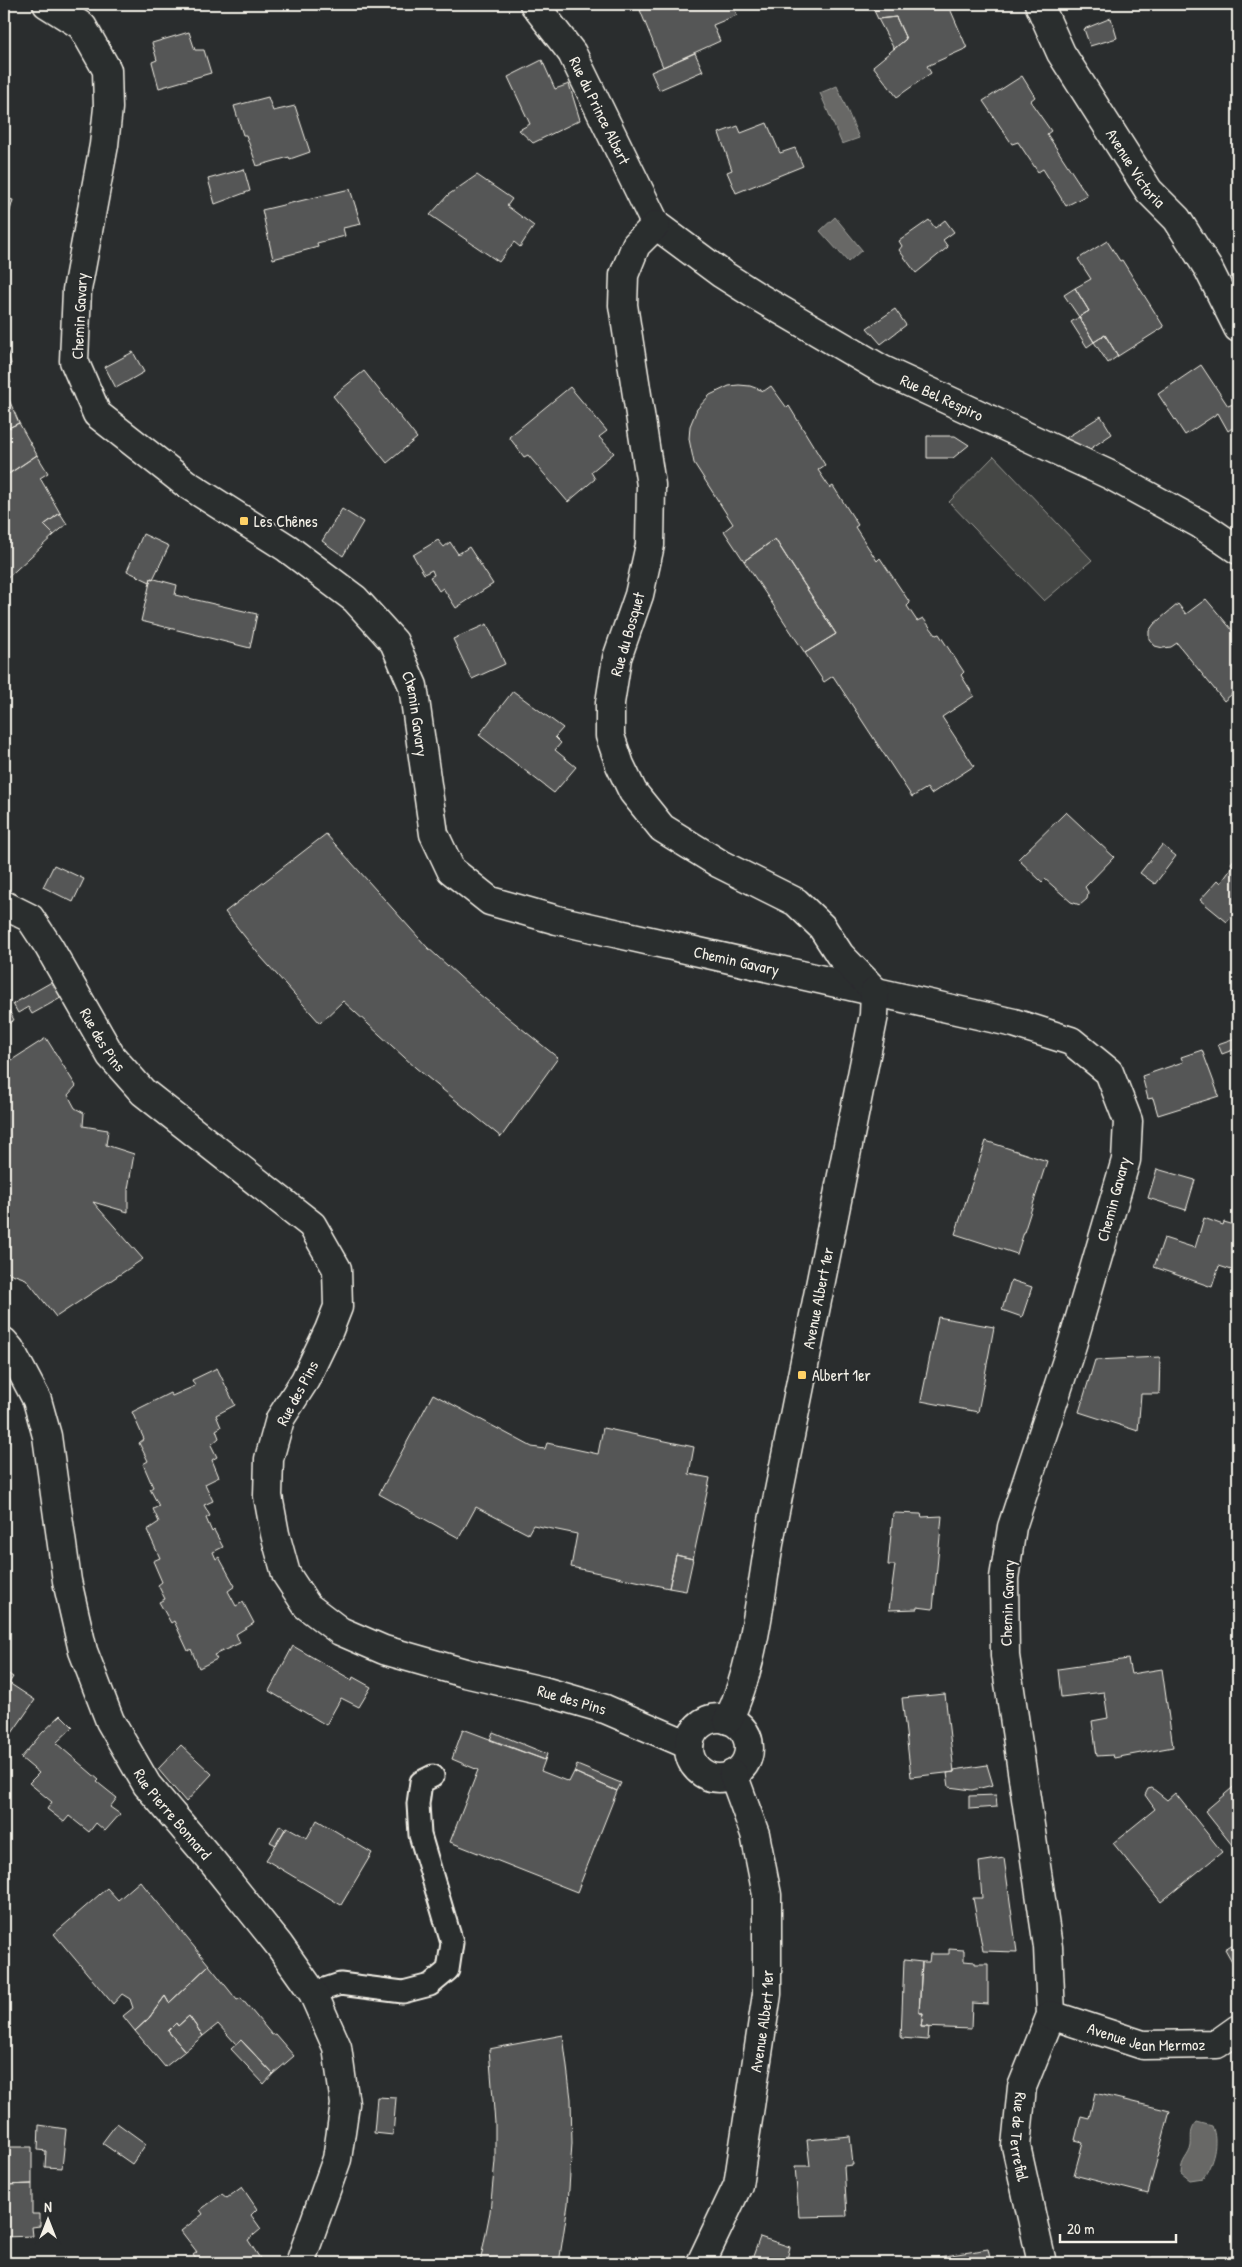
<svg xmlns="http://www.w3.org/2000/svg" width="1242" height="2267" font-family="'Patrick Hand',sans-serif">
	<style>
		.green { fill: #444645; stroke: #9c9c96 }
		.water { fill: #676866; stroke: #9f9f9a }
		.building { fill: #555756; stroke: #f4f1e8 }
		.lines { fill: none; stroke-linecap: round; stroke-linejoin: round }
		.lane-casing { stroke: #f4f1e8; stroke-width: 25 }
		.street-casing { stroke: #f4f1e8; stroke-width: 31 }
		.lane { stroke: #2a2d2e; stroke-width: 21 }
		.street { stroke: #2a2d2e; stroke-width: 28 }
		.poi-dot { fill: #ffd166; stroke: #2a2d2e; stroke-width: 2 }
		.labels { text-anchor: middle; stroke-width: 4; stroke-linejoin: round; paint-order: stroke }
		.street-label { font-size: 16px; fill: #f4f1e8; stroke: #2a2d2e }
		.poi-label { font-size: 16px; fill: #f4f1e8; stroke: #2a2d2e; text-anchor: start }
	</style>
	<rect width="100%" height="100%" fill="#2a2d2e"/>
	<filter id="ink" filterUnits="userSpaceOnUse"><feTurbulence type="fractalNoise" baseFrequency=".02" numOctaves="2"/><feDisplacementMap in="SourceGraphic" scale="10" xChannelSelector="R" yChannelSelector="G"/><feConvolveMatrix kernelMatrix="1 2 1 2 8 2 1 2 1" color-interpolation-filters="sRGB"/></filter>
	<g filter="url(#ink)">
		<path class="green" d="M994,456L1092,560L1044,601L949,502Z"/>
		<path class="water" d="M837,86L859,138L842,144L820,93Z
			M835,217L862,250L848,262L820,231Z
			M1197,2122L1212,2126C1219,2142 1213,2164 1203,2178L1190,2180L1181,2173C1181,2159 1189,2157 1191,2146C1192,2136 1189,2131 1197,2122Z"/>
		<path class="building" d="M655,4H732L737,15L713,25L720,41L663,67L640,10Z
			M871,4H948L967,48L927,66L931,73L897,97L873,66L906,39L896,17L878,19Z
			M896,17L906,39L894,49L878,19Z
			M1111,18L1117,38L1090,46L1084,29Z
			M189,32L195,50H204L211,73L159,88L152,62L157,60L152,43Z
			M695,53L703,71L659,90L651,72Z
			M542,60L555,89L569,84L580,120L533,143L519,130L530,124L508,77Z
			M1022,76L1035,97L1030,101L1051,131L1047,134L1087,195L1066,206L1043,169L1038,172L1018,142L1012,144L983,101Z
			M268,97L273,111L295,106L310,152L290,159L289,157L257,166L246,135H243L234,106Z
			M767,123L780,153L795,148L803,166L736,193L727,172L732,170L719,133L738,126L741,133Z
			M244,169L250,191L215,204L208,179Z
			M477,175L512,199L507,206L534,226L520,247L514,242L499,262L430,215L448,195Z
			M350,189L361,224L343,228L345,236L317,243L318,247L273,259L262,210Z
			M4,198L13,200L4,232Z
			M929,220L935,228L945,220L954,232L943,240L948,247L916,273L899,250L902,246L899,241Z
			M1107,241L1120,261L1122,260L1164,327L1118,356L1105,335L1094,342L1079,317L1089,311L1075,288L1091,279L1078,259Z
			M1075,288L1089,311L1079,317L1064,295Z
			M895,309L906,325L881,344L867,328Z
			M1079,317L1094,342L1087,347L1071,322Z
			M1105,335L1118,356L1108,363L1094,342Z
			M4,338L11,364L5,366L11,383L4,386Z
			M133,352L144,372L116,388L105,367Z
			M1201,365L1228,406L1233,404L1238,412V424L1228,431L1218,413L1185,435L1158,394Z
			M364,371L417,438L387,463L333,396Z
			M739,385L750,386L764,391L771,386L787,408L789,406L825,465L818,470L830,488L833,486L858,525L855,527L877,561L880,558L910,603L907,606L917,621L923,618L936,635L939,634L964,672L961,675L974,696L942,717L974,766L931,794L927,788L912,797L833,676L824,682L805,653L836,634L775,539L744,561L724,531L733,524L694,463L689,439L690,426L697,409L710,395L729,386Z
			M570,387L607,431L599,437L614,453L591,472L595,479L568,502L528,455L524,457L509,437Z
			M4,388L19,423L4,430Z
			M1101,416L1112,434L1087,451L1064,439Z
			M19,423L37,455L4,477V430Z
			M927,436H955L969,445L953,458H927Z
			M37,455L48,473L40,478L60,513L44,525L54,535L4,581V477Z
			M342,509L363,522L343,556L322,541Z
			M60,513L67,524L54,535L44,525Z
			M143,534L169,546L153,579L151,578L150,582L127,571Z
			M775,539L836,634L805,653L744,561Z
			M438,540L444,547L450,542L458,554L469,547L493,584L456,608L443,588L439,591L430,577L434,575L432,570L424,574L413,555Z
			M151,578L177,585L175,595L257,614L250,648L141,621Z
			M1206,599L1238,637V689L1224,701L1177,643L1171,647L1163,648L1155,646L1149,639V631L1154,624L1178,604L1186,614Z
			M487,624L505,664L472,679L453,639Z
			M513,691L563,728L555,737L561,743L555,750L576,767L554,793L479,735Z
			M1066,812L1114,857L1085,887L1088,892L1087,899L1080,905L1071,902L1045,879L1042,882L1018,859Z
			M326,834L427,947L479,994L558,1058L501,1137L416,1068L343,1001L320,1023L261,957L225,912Z
			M1162,845L1176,856L1155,884L1140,873Z
			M1238,855V916L1234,913L1227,922L1200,900L1218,880L1221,883L1233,866L1231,863Z
			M54,865L84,879L73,902L43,887Z
			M57,979L66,995L32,1014L28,1007L18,1013L13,1004Z
			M7,1007L14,1020L4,1026V1009Z
			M1238,1037V1048L1222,1054L1218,1044Z
			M46,1038L76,1086L68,1095L75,1108L84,1113L83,1126L108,1130L106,1145L134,1154L128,1189V1212L93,1202L143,1259L56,1317L26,1279L4,1271V1065Z
			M1202,1050L1219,1096L1158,1115L1153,1098L1148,1099L1142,1076L1183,1062L1181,1057Z
			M986,1141L1047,1161L1017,1254L955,1234Z
			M1157,1169L1195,1180L1186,1210L1148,1198Z
			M1204,1218L1223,1225L1224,1222L1238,1226V1272L1219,1266L1212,1287L1154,1267L1164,1238L1195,1248Z
			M1011,1280L1032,1287L1022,1317L1002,1310Z
			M938,1317L994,1327L978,1412L921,1401Z
			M1160,1357L1159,1394H1141L1138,1431L1079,1412L1095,1360Z
			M217,1368L235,1405L216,1415L221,1427L216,1430L219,1438L211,1445L217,1457L212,1460L219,1477L205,1484L213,1501L204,1505L210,1516L206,1518L212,1532L214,1530L223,1547L213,1552L216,1559L219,1557L235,1586L228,1591L236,1606L243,1602L254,1623L236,1634L240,1643L214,1655L217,1659L199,1668L191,1649L188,1651L174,1621L171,1623L159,1602L165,1599L158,1585L162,1582L153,1561L160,1558L147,1530L159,1522L153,1509L159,1506L150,1489L153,1487L143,1464L148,1461L139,1443L144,1439L132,1412L170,1393L172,1396L195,1386L192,1380Z
			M433,1394L532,1447L545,1449L547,1443L598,1454L603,1428L694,1447L689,1474L710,1478L693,1559L676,1555L669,1588L571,1567L577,1534L533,1525L528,1534L476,1507L459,1538L379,1494Z
			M893,1513L921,1514L922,1517L942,1516L933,1609L917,1607V1609L889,1610L895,1565H888Z
			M676,1555L693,1559L686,1591L669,1588Z
			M293,1646L352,1680L353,1677L371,1687L359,1707L341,1698L326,1725L269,1691Z
			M1128,1659L1131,1674L1162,1669L1173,1747L1114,1758L1113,1755L1097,1756L1092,1721L1108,1718L1104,1692L1061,1697L1058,1669Z
			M4,1671L13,1677L9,1683L35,1700L12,1733L4,1728Z
			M945,1694L954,1772L911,1777L902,1698Z
			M61,1715L73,1727L56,1743L99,1780L97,1782L117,1798L110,1807L120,1814L105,1831L96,1823L89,1832L69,1816L64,1822L47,1809L52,1802L29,1783L39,1773L21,1758L42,1733Z
			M463,1729L545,1760L541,1771L569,1782L574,1772L617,1791L577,1892L450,1842L478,1770L452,1759Z
			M493,1732L547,1754L545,1760L490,1740Z
			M181,1745L212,1774L186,1802L158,1769Z
			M577,1765L621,1783L617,1791L574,1772Z
			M987,1765L993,1785L972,1790L949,1787L947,1773L954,1772V1770Z
			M1238,1783V1840L1232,1845L1205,1811Z
			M1152,1788L1167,1800L1175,1793L1222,1852L1161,1902L1113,1843L1155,1809L1145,1795L1148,1789Z
			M996,1795L997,1807L969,1809V1796Z
			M317,1820L372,1853L341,1905L266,1860L287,1827L307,1838Z
			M280,1825L285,1829L276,1845L270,1842Z
			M1004,1858L1017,1952L983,1951L973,1898H982L979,1862Z
			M140,1881L209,1965L169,2003L165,1996L149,2018L135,2031L123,2016L133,2008L130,1999L122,1994L113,2004L54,1934L107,1888L118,1900Z
			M1238,1941V1972L1225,1949Z
			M949,1949L964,1950V1961L975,1962V1964H988V2004L972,2003L971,2029L921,2027L923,2013H919L922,1962H929L930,1954H949Z
			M904,1960L922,1962L919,2013H923L921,2027H929L928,2040L901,2038Z
			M209,1965L237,2000L241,1998L272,2035L275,2034L294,2056L273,2074L241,2040L236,2044L218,2024L203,2036L189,2016L178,2026L176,2023L168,2031L185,2051L165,2067L135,2031L149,2018L165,1996L169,2003Z
			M189,2016L203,2036L185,2051L168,2031L176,2023L178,2026Z
			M563,2035L571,2099L572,2143L568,2204L559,2263H480L490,2212L495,2161V2123L489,2049Z
			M241,2040L273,2074L264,2084L231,2049Z
			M1095,2093L1170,2111L1148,2194L1074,2175L1083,2142L1075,2140L1081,2116L1089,2118Z
			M377,2097L396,2098L393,2135L374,2133Z
			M117,2123L146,2144L132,2164L102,2143Z
			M39,2125L66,2129L62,2168L45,2167L46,2151L38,2150Z
			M850,2136L853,2165L844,2166L847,2216L799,2217L795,2166H810L807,2140Z
			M4,2147H32V2184L4,2185Z
			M32,2184V2214H40V2226L32,2227L33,2236L4,2237V2185Z
			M242,2187L257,2209L251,2215L261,2229L248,2240L263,2263H199L193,2255L197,2252L181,2231L203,2214L200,2210L222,2194L227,2198Z
			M760,2237L790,2247L786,2263H766L752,2259Z
			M988,2249L991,2263H928L927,2259Z
			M1152,2257H1181V2263H1152Z
			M1218,2257H1238V2263H1218Z"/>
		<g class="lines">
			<defs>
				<path id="lane" d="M313,1993L340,1984L403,1992L430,1985L448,1970L452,1943L420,1835L418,1804L421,1782L433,1776"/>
				<g id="street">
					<path id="s1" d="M47,4L82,26L107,70L108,108L104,145L77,290L74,361L97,414L185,483L287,548L355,599L394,642L413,686L434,834L451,870L490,901L557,920L1014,1023L1071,1041L1109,1072L1128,1121L1126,1160L1072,1345L1012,1527L1004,1578L1005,1656L1048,1947L1051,2015L1022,2087L1016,2146L1042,2263"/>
					<path id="s2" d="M534,4L572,53L656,225L722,274L755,295L883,370L1110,475L1200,524L1238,550"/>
					<path id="s3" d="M1039,4L1061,53L1149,191L1177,219L1209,270L1238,328"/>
					<path d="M656,225L636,245L624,275L623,305L651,485L650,545L639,595L617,658L610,703V736L620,765L633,792L662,828L720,864L796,902L822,927L840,955L875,991"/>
					<path id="s4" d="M4,905L30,918L49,947L111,1056L143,1092L312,1225L337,1269L338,1307L329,1330L305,1380L280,1419L269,1459L268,1496L275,1534L286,1574L307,1606L340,1631L384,1650L465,1673L543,1691L605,1709L689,1745"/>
					<path id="s5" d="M4,1342L10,1349L37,1400L47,1436L67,1581L83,1651L110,1721L147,1785L211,1860L279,1945L313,1993L337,2047L345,2104L337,2159L300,2263"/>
					<circle cx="719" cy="1748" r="30"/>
					<path id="s6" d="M728,1720C758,1659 761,1577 775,1511C808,1345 842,1180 874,1015L875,991"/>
					<path id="s7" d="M1051,2015L1143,2045L1217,2044L1238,2029"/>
					<path id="s8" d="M701,2263L738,2185L767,1994V1895L755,1834L733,1774"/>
				</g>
			</defs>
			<use href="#lane" class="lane-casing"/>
			<use href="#street" class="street-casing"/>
			<use href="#lane" class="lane"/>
			<use href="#street" class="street"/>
		</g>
	</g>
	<g class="poi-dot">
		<rect x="239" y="516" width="10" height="10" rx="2.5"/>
		<rect x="797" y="1370" width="10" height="10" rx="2.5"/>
	</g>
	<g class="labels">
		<g class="street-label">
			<text dy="6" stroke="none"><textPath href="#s2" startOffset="126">Rue du Prince Albert</textPath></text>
			<text dy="6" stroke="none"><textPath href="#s3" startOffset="191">Avenue Victoria</textPath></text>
			<text transform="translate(79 316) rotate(-87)" y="6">Chemin Gavary</text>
			<text dy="6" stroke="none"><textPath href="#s2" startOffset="588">Rue Bel Respiro</textPath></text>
			<text transform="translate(627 634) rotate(-74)" y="6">Rue du Bosquet</text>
			<text dy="6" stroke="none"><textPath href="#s1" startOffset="895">Chemin Gavary</textPath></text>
			<text dy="6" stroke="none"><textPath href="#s1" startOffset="1360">Chemin Gavary</textPath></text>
			<text dy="6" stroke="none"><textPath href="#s4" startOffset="171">Rue des Pins</textPath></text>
			<text transform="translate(1113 1199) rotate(-75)" y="6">Chemin Gavary</text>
			<text dy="6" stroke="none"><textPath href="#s6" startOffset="432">Avenue Albert 1er</textPath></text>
			<text transform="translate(297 1393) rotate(-62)" y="6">Rue des Pins</text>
			<text transform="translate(1007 1603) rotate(-88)" y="6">Chemin Gavary</text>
			<text dy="6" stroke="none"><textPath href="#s4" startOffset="1148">Rue des Pins</textPath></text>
			<text dy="6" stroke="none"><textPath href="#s5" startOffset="510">Rue Pierre Bonnard</textPath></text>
			<text dy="6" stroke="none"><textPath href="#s8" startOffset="252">Avenue Albert 1er</textPath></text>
			<text dy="6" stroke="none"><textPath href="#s7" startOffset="99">Avenue Jean Mermoz</textPath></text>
			<text dy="6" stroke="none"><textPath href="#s1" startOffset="2849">Rue de Terrefial</textPath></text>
		</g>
		<g class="poi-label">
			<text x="254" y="527">Les Chênes</text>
			<text x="812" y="1381">Albert 1er</text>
		</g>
	</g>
	<rect width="1242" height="2267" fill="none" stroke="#2a2d2e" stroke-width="20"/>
	<rect x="10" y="10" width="1222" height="2247" fill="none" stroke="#f4f1e8" stroke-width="2" filter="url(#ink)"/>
	<g transform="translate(48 2220)" stroke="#2a2d2e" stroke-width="4" paint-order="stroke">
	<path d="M0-4L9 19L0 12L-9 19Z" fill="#f4f1e8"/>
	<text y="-8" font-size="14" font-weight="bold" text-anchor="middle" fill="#f4f1e8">N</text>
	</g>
	<path d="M1060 2234v8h116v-8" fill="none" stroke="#f4f1e8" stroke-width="2.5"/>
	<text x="1067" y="2234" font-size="15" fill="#f4f1e8" stroke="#2a2d2e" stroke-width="4" paint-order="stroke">20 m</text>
</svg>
